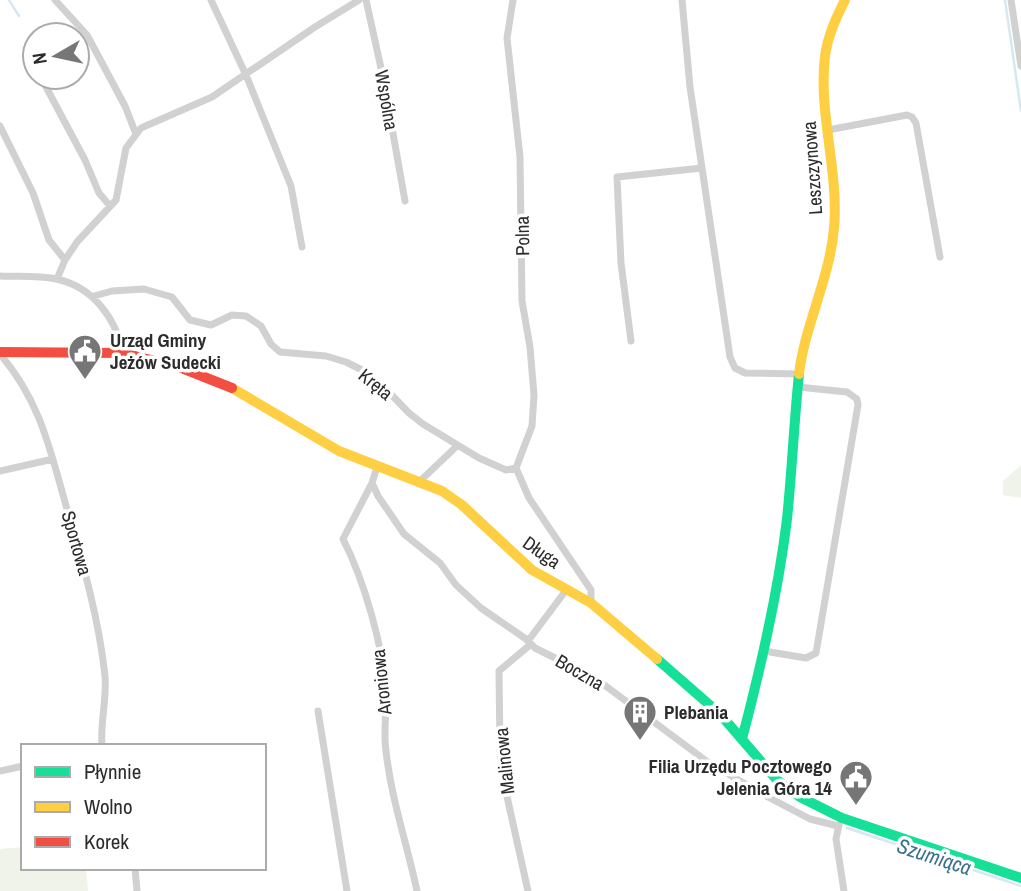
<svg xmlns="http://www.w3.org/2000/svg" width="1021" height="891" font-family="'Archivo Narrow',sans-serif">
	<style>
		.green { fill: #f0f3ea }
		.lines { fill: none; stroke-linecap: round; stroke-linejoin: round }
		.stream { stroke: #d6e8f1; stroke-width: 2.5 }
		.street { stroke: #d1d1d1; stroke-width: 7 }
		.fast { stroke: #16e098; stroke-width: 10 }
		.slow { stroke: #ffcf43; stroke-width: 10 }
		.jam { stroke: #f24e42; stroke-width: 10 }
		.labels { text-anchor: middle; stroke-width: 7; stroke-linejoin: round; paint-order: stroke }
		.street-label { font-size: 19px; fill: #2c2c2c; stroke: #fff }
		.poi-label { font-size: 19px; font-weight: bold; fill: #2c2c2c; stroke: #fff; text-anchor: start }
		.water-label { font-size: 21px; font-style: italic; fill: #39728e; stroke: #fff }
	</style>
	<rect width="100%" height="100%" fill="#fff"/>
	<path class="green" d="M1021,465V498L1003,495V481Z
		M23,847V868H86L88,891H0V849Z"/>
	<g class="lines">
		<path class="stream" d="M9,0L19,16
			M1005,0L1021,111
			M847,828L1021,886"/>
		<path class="street" d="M55,0L87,35L125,106L136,134
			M211,0L246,75L291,186L302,247
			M366,0L383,77L405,201
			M513,0L507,38L520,157L522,301L530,347L534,395L532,426L516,468
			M682,0L690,87L730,357L735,368L745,373L799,374
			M1011,0L1021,66
			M45,85L85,160L99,193L110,206
			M0,126L33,193L49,240L65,260
			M828,130L907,115L912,117L916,123L940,257
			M0,276C18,277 38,275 56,279C92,286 116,318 123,353
			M57,279L65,260L77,242L116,200L126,148L141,128L212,97L315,27L359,0
			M94,296L112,291L144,289L172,297L190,320L211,325L232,315L246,316L261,326L271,344L280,352L326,356L346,362L364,371L382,385L409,413L423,424L479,458L506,470L516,468
			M631,341L621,263L617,177L702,168
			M0,354C41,402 50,450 67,509C83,564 99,619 105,676C107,699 100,723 102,746
			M377,467L372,483L343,539C364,580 383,646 386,692C387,711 383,731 386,751C391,798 407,844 417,891
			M516,468L529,498L591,590V603
			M0,471L53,459
			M420,481L457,446
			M372,483L378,496L404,534L440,563L456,585L481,608L526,639L535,648L595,678L709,763L768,797L810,819L838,826
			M528,641L567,589
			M764,651L806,658L816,653L858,405L857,399L847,392L798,387
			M318,711L347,891
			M0,771L23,766
			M839,825L836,839L844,891
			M135,868L137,891
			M528,891L502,774L500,750L499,671L531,644"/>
		<path class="fast" d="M657,659L720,714L777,780L800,797L842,818L1021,878
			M742,739C761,667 778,593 787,519C792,471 794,422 799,374"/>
		<path class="slow" d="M799,374C805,324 830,278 834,228C839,170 818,113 825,56C828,35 836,18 845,0
			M232,388L339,451L442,491L462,505L532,570L591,603L657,659"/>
		<path class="jam" d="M0,352L123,353L179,367L232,388"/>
	</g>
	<defs>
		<symbol id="civic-pin" viewBox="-11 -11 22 30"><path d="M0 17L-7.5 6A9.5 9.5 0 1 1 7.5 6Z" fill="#767676" stroke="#fff"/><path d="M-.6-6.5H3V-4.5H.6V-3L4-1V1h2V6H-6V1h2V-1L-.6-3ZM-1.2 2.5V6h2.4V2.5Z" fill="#fff"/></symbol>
		<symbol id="building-pin" viewBox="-11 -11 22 30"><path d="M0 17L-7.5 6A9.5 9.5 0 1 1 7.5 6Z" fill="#767676" stroke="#fff"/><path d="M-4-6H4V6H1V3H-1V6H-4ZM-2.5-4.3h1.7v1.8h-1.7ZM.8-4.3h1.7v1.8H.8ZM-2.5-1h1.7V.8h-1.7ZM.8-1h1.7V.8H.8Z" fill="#fff"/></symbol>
	</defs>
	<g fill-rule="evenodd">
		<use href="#civic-pin" x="66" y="332" width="38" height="52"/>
		<use href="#building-pin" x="621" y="693" width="38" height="52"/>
		<use href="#civic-pin" x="837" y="758" width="38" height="52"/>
	</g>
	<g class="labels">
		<g class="street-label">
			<text transform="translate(387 100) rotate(80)" y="7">Wspólna</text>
			<text transform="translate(812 168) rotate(-94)" y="7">Leszczynowa</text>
			<text transform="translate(522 236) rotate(-91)" y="7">Polna</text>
			<text transform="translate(376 384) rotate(39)" y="7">Kręta</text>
			<text transform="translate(77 543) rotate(74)" y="7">Sportowa</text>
			<text transform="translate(542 552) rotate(35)" y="7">Długa</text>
			<text transform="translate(580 672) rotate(30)" y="7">Boczna</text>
			<text transform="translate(381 682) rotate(-96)" y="7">Aroniowa</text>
			<text transform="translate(504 761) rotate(-96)" y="7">Malinowa</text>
		</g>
		<g class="poi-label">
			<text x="110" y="347">Urząd Gminy<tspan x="110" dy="22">Jeżów Sudecki</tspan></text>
			<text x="664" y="719">Plebania</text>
			<text x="832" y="773" text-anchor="end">Filia Urzędu Pocztowego<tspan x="832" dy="22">Jelenia Góra 14</tspan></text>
		</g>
		<g class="water-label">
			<text transform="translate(934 857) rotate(18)" y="7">Szumiąca</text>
		</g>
	</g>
	<rect x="21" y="744" width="245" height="126" fill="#ffffff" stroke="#ababab" stroke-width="2"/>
	<rect x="35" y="767" width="35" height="10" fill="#16e098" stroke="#ababab" stroke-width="2"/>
	<text x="84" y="779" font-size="21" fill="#2c2c2c">Płynnie</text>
	<rect x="35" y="802" width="35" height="10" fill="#ffcf43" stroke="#ababab" stroke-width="2"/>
	<text x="84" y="814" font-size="21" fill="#2c2c2c">Wolno</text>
	<rect x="35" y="837" width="35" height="10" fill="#f24e42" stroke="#ababab" stroke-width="2"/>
	<text x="84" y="849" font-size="21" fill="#2c2c2c">Korek</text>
	<g transform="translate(56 56) rotate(261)"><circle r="33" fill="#ffffff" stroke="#ababab" stroke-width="2"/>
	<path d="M0-5L12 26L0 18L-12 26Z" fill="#767676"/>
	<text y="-10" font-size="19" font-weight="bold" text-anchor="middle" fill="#2c2c2c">N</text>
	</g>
</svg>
